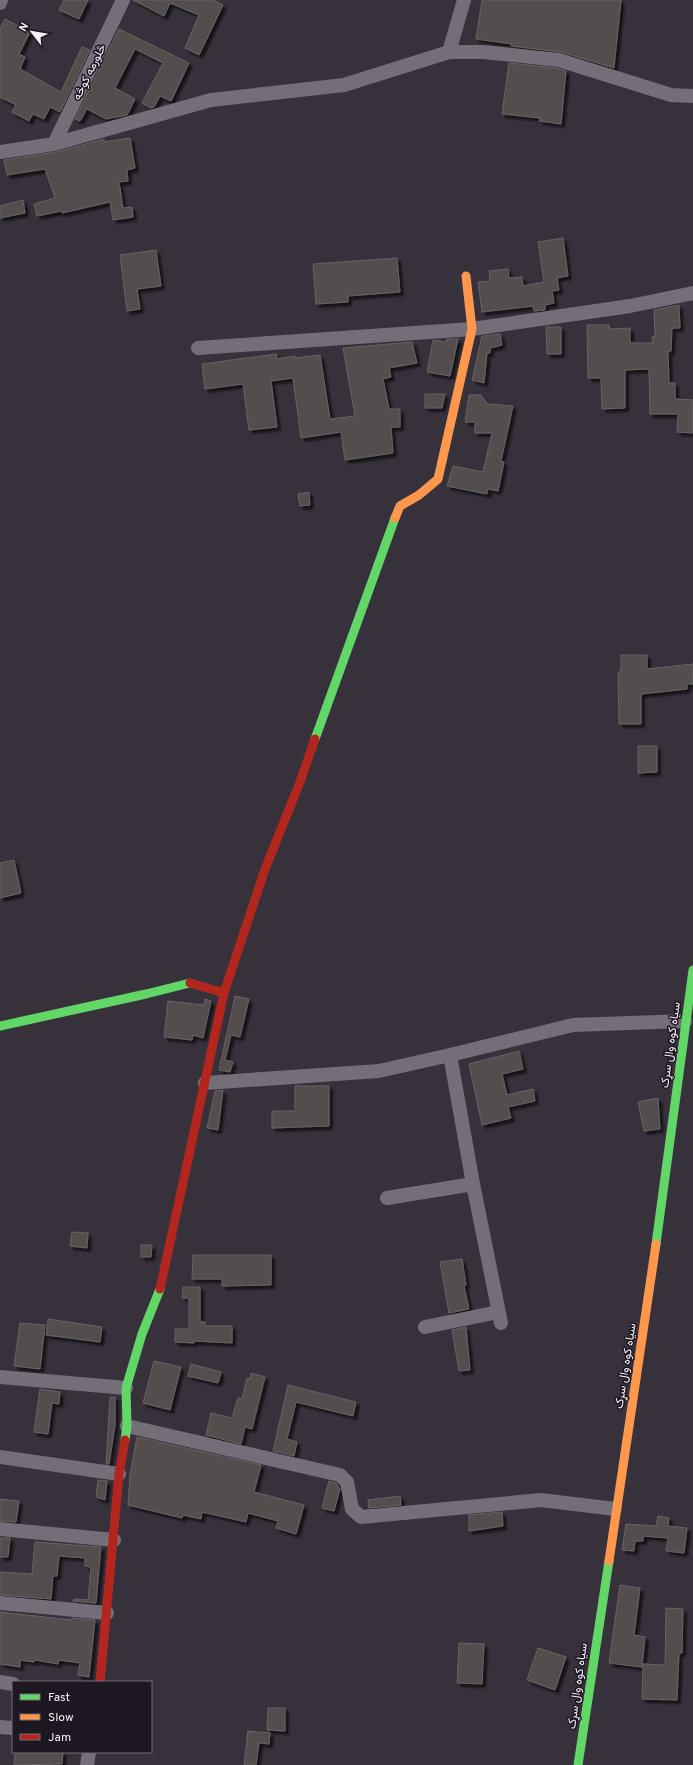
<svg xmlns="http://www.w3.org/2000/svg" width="693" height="1765" font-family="Overpass,Vazirmatn,sans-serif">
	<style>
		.building { fill: #534d4e; stroke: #696263; filter: url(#shadow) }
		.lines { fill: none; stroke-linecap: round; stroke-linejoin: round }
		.street { stroke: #736e77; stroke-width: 14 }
		.fast { stroke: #63d668; stroke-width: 9 }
		.slow { stroke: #ff974d; stroke-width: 9 }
		.jam { stroke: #b3261e; stroke-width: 9 }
		.labels { text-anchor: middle; stroke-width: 3; stroke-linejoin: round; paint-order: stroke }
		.street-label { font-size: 12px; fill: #f7effd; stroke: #1c1720 }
	</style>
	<defs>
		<filter id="shadow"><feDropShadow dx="3.5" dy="3.5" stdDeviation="1" flood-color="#0009"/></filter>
	</defs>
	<rect width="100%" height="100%" fill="#37313c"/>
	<path class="building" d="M64,0H88L79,19L59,10Z
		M133,0H213L223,5L199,55L185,48L199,15L170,3L164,16Z
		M482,0H621L614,68L561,52L511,46L512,44L476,39Z
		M5,19L30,32L19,54L25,57L20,69L61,92L82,47L90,50L60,112L50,107L44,119L33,114L29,121L12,112L16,105L0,97V28Z
		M119,29L189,63L171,101L160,96L154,107L150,108L142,103L163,63L135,49L115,88L135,99L127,115L106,119L87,109L80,121L75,119Z
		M509,63L557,68L566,71L561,124L539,121L540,118L502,114Z
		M130,138L135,168L127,170L128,181L119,182L123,208L132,207L133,217L113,220L110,202L62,213L61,211L37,216L34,204L55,198L45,169L7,175L4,160L56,152L104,139V142Z
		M23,200L25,213L0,218V206Z
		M563,238L568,276L557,278L559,290L552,291L554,303L545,305V310L534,311L533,306L482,312L478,282L490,281L489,271L508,269L509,278L522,277L523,286L544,282L538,242Z
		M156,250L161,286L137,289L140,309L127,311L120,255Z
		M397,258L400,292L348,296V302L316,304L313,264Z
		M679,305L680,328H672L671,351H668L669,383H675V399L693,400V433L677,432L678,414H650L649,369L625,370V408L602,409L601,378H588L587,325H609L610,329L630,328V343H653L652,337H655L654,310Z
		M546,327H561V354H547Z
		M500,334L502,345L490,348V353H487L484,383L472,380L482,336Z
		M447,339H458L450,376L427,372L433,340L446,342Z
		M412,342L417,363L389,368L391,377L383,379L389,409H400V427H391L393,453L345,460L341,432L301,438L293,378L271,381L277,427L249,430L243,384L205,389L202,364L276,354L277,359L295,356V358L320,355L330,419L355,416L343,348Z
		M425,394H445L442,408H425Z
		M469,395H481L488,404L513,406L501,461L504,462L498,491L488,489L487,494L447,486L453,466L483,472L492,433H475V422H465Z
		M309,492L310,505L300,506L298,494Z
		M621,655H647V669L693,664V684H687V689L641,694V724H619L618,672H621Z
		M638,746H657V772L638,773Z
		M14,860L21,893L0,898V863Z
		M235,996L249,999L240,1037L231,1035L225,1060L233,1062L230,1072L219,1070Z
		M205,999L211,1001L203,1038L193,1035L192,1040L164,1037L168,1001L204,1005Z
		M519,1051L523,1069L502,1074L507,1095L533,1089L535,1101L508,1107L511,1118L482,1125L469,1064Z
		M295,1086H329V1126L272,1128V1111H295Z
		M223,1090L218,1130L207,1128L215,1091Z
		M658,1098L660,1129L644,1131L638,1102Z
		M72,1232L88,1233L87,1248L70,1246Z
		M141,1245H152L151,1257H141Z
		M193,1255H271V1285L222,1286V1279H192Z
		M462,1259L466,1285L464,1286L469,1309L449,1313L440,1262Z
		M183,1287H200V1322H205V1326H232V1343L194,1341V1343L175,1342V1329H189V1298H182Z
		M48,1319L102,1327L100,1342L46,1335Z
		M20,1323L45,1325L40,1369L14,1366Z
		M466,1327L470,1370L459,1371L452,1330Z
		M154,1361L181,1367L170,1410L143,1403Z
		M191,1364L221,1372L218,1383L188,1376Z
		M251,1373L265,1377L252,1429L245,1427L241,1444L206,1435L211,1413L232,1418L238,1398L242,1399L247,1378L250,1379Z
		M288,1385L356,1402L353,1416L296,1402L287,1439L297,1442L294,1456L273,1451Z
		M40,1389L60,1392L59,1404L52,1403L48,1434L34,1432Z
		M110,1397H115V1425L109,1464H106Z
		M137,1437L261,1465L254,1492L304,1505L296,1534L276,1528L278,1521L248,1513L246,1522L202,1512L201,1519L183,1515L182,1518L128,1505L130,1475Z
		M98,1480L107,1481L105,1500L96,1497Z
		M329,1481L336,1483L340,1489L334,1511L322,1508Z
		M400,1496L401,1505L369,1508L368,1500Z
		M0,1499L19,1501L16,1522L0,1521Z
		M502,1512L503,1526L469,1531V1515Z
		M658,1516L669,1518L668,1526L687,1528L684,1553L666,1551L668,1538L643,1536V1541H635L634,1551L622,1550L626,1524L656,1526Z
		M0,1538H10L8,1557H0Z
		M35,1542L101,1547L96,1603L73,1601L74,1599L88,1600L91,1567L85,1566V1558L59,1556L57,1576H53L51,1599L0,1595V1572L32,1574Z
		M620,1585L640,1588L634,1635L645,1637L642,1667L609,1663Z
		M666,1608L683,1609L682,1653H679L677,1700L642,1699L643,1664L665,1665Z
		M0,1612L72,1620V1618L95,1620L89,1677L78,1675L80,1663L59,1660L58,1664L35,1660L34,1662L20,1660V1667L0,1664Z
		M459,1643L484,1644L482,1684L457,1683Z
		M538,1648L566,1657L555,1690L527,1680Z
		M268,1708H285V1731L267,1730Z
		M248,1731L270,1733L269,1744L259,1743L256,1765H244Z
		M15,1752H63L62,1764L14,1765Z"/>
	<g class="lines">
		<path class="street" d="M0,3L1,0
			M449,52L464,0
			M54,144L123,0
			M0,152L54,144L211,100L344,85L449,52H484L559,60L671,95L693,96
			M198,348L472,329L630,306L693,293
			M450,1055L473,1184L501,1323
			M205,1083L379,1071L450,1055L573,1025L685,1021
			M387,1198L473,1184
			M425,1327L498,1312
			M0,1377L126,1388
			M127,1426L340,1475L347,1482L352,1509L361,1517L541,1500L615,1509
			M0,1457L119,1474
			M0,1529L114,1540
			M0,1603L107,1613
			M0,1682L13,1684
			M0,1727L13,1728
			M87,1765L89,1752"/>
		<path class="fast" d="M315,739L395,518
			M0,1026L146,994L190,983
			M656,1244L693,970
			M125,1440L127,1426L126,1388L142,1334L160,1289
			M578,1765L609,1561"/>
		<path class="slow" d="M395,518L400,506L419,495L438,479L472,329L466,276
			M609,1561L656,1244"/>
		<path class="jam" d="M224,993L265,869L300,782L315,739
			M160,1289L224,993L190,983
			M100,1682L119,1474L125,1440"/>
	</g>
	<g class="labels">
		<g class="street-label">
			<text transform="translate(89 72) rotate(-64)" y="4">څلورمه کوڅه</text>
			<text transform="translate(670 1045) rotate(-82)" y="4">سیاه کوه وال سړک</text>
			<text transform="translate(625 1366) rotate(-81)" y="4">سیاه کوه وال سړک</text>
			<text transform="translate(577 1686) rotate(-82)" y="4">سیاه کوه وال سړک</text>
		</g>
	</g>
	<rect x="12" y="1681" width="140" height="72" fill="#1c1720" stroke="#746d78"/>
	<rect x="20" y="1694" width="20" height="6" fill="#63d668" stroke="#746d78"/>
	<text x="48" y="1701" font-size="12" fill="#f7effd">Fast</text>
	<rect x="20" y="1714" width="20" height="6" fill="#ff974d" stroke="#746d78"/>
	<text x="48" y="1721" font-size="12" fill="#f7effd">Slow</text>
	<rect x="20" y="1734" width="20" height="6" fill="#b3261e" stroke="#746d78"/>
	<text x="48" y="1741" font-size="12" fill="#f7effd">Jam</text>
	<g transform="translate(32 32) rotate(301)" stroke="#1c1720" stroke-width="3" paint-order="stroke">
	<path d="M0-3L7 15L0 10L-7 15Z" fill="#f7effd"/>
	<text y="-6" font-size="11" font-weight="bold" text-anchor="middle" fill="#f7effd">N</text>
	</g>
</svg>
